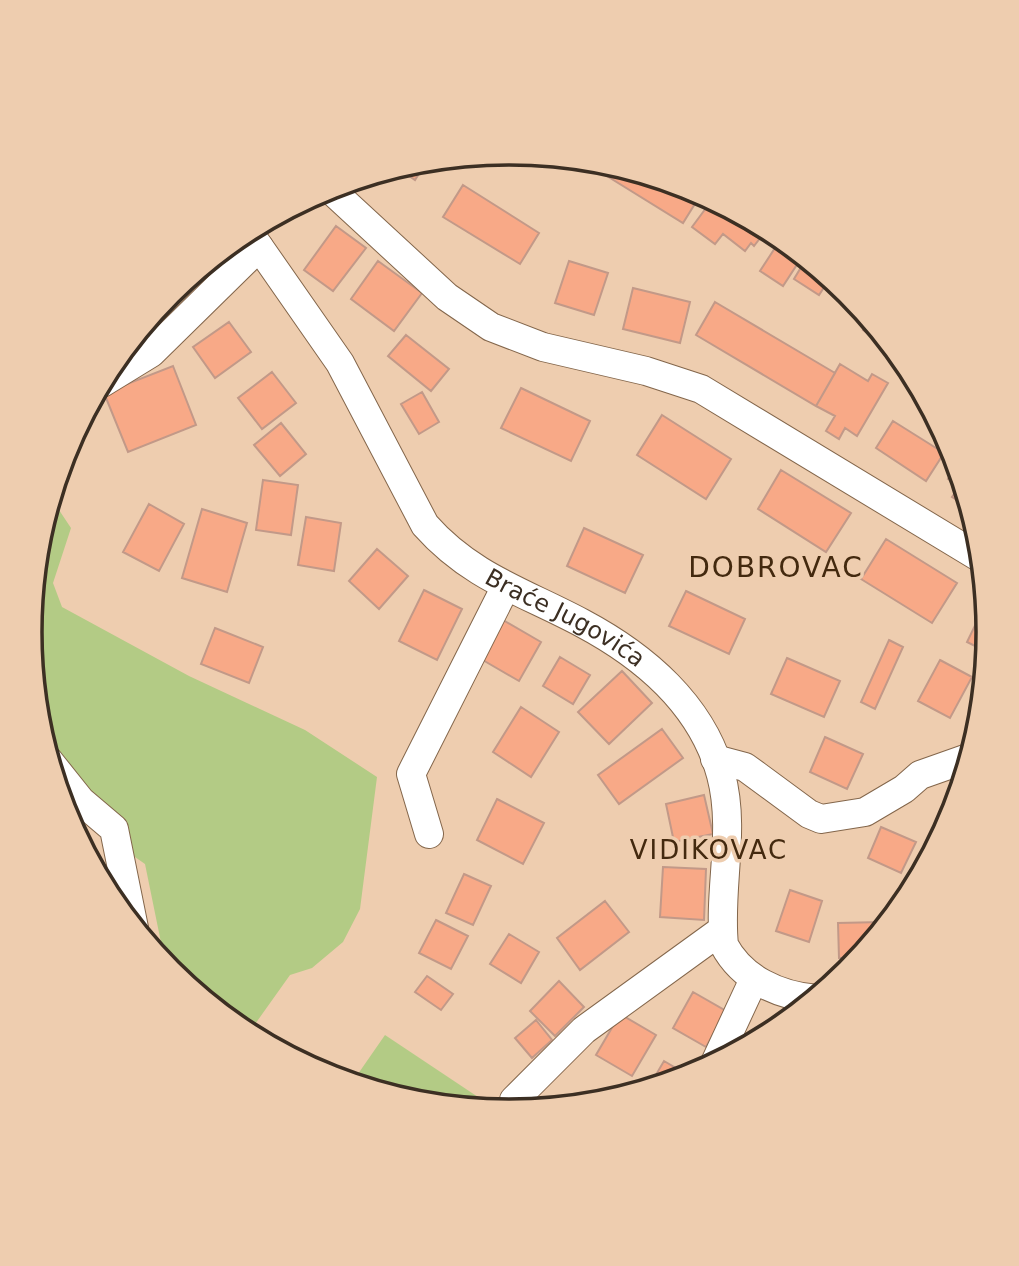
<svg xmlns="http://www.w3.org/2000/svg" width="1019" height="1266" font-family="'DejaVu Sans',sans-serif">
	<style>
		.green { fill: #b3cb85 }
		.building { fill: #f8a987; stroke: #c29988; stroke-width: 2 }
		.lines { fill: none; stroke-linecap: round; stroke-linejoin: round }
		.minor-casing { stroke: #83664b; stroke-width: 30 }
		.minor { stroke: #fff; stroke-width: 28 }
		.labels { text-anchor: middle; stroke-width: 7; stroke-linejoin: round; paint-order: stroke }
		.street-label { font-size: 24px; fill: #3c2f23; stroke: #eecdaf }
		.neighbourhood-label { font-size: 26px; letter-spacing: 2px; fill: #43290f; stroke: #eecdaf }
		.quarter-label { font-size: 28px; letter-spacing: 2px; fill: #43290f; stroke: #eecdaf }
		.rim { fill: none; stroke: #3c2f23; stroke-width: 3.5 }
	</style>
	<rect width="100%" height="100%" fill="#eecdaf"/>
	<path class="green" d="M50,504L57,507L71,528L53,583L62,607L189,676L305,730L377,777L360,909L343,942L312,968L290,975L248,1034L166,967L145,864L79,818L70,823L66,816C57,787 47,758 40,728C24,662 30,568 50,504Z
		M385,1035L496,1109V1111L416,1103L351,1084Z"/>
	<path class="building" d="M581,160L603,163L701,194L683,223Z
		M427,161L415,180L398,168L416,162Z
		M463,185L539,233L520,264L443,217Z
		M712,200L767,229L754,246L751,243L745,251L723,234L715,244L692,227Z
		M336,226L366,248L333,291L304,270Z
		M775,248L798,263L783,286L760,271Z
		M806,259L830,278L819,295L794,279Z
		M378,261L422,293L394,331L351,299Z
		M569,261L608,273L594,315L555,303Z
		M633,288L690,302L680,343L623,329Z
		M715,302L835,373L816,406L696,335Z
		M870,320L895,351L894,352L863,330Z
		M229,322L251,352L215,378L193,347Z
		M406,335L449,369L431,391L388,356Z
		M840,364L868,381L872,374L888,383L857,436L845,428L839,439L826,431L835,416L816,406Z
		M173,366L196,425L128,452L104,393Z
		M272,372L296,403L262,429L238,398Z
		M521,388L590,421L571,461L501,428Z
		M422,392L439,422L419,434L401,404Z
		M662,415L731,459L706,499L637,455Z
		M893,421L944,453L926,481L876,448Z
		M281,423L306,454L280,476L254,445Z
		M957,464L971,509L952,497L960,486L948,479Z
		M781,470L851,513L826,552L758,509Z
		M263,480L298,485L291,535L256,530Z
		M149,504L184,524L159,571L123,552Z
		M202,509L247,523L227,592L182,578Z
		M306,517L341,523L334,571L298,565Z
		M584,528L643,555L625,593L567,566Z
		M886,539L957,583L932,623L861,579Z
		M377,549L408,576L379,609L349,581Z
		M424,590L462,609L437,660L399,641Z
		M686,591L745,619L729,654L669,626Z
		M984,607L989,633L987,652L967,642Z
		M503,620L541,642L519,681L481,659Z
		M215,628L263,647L249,683L201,664Z
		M889,640L903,647L875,709L861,702Z
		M560,657L590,675L573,704L543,686Z
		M787,658L840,681L824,717L771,694Z
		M940,660L972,677L950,718L918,701Z
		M622,671L652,703L609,744L578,712Z
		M521,707L559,732L531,777L493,752Z
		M662,729L683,758L619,804L598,775Z
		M825,737L863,754L847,789L810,772Z
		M704,795L713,834L674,842L666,804Z
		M497,799L544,823L523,864L477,840Z
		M940,816L951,821L930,859L923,856Z
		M881,827L916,842L901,873L868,858Z
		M663,867L706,869L704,920L660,917Z
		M464,874L491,886L473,925L446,913Z
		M790,890L822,901L809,942L776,931Z
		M605,901L629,932L580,970L557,938Z
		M436,920L468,936L451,969L419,953Z
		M882,922L883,931L861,957L839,958L838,923Z
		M509,934L539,952L521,983L490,964Z
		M427,976L453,994L441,1010L415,992Z
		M559,981L584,1007L555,1036L530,1011Z
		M693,992L726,1011L706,1047L673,1028Z
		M620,1014L656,1035L632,1076L596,1055Z
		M536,1020L552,1040L532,1058L515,1038Z
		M664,1061L691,1077L647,1090Z
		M343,1074L362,1087L338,1080Z"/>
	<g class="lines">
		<defs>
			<g id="minor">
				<path d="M330,189L447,297L491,327L543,347L646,371L701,389L982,559"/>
				<path id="s1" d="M248,231L340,363L425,525C471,577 524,592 582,623C644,656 702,705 721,775C736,831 718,889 724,945C742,979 779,996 817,999"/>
				<path d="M102,383L151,353L259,247"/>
				<path d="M715,759L745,767L809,814L821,819L865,812L904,789L920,775L971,757"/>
				<path d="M49,761L81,801L114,829L134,928"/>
				<path d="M429,834L411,774L505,588"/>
				<path d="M714,1065L754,979"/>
				<path d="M514,1100L584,1030L722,930"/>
			</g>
		</defs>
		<use href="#minor" class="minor-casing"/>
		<use href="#minor" class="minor"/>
	</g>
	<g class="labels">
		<g class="street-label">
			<text dy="8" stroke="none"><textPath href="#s1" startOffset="513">Braće Jugovića</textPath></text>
		</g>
		<g class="neighbourhood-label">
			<text x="709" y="859">VIDIKOVAC</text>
		</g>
		<g class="quarter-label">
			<text x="776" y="577">DOBROVAC</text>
		</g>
	</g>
	<path d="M0 0H1019V1266H0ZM42 632a467 467 0 1 1 934 0a467 467 0 1 1-934 0Z" fill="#eecdaf" fill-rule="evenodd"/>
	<path class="rim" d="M42 632a467 467 0 1 1 934 0a467 467 0 1 1-934 0Z"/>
</svg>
